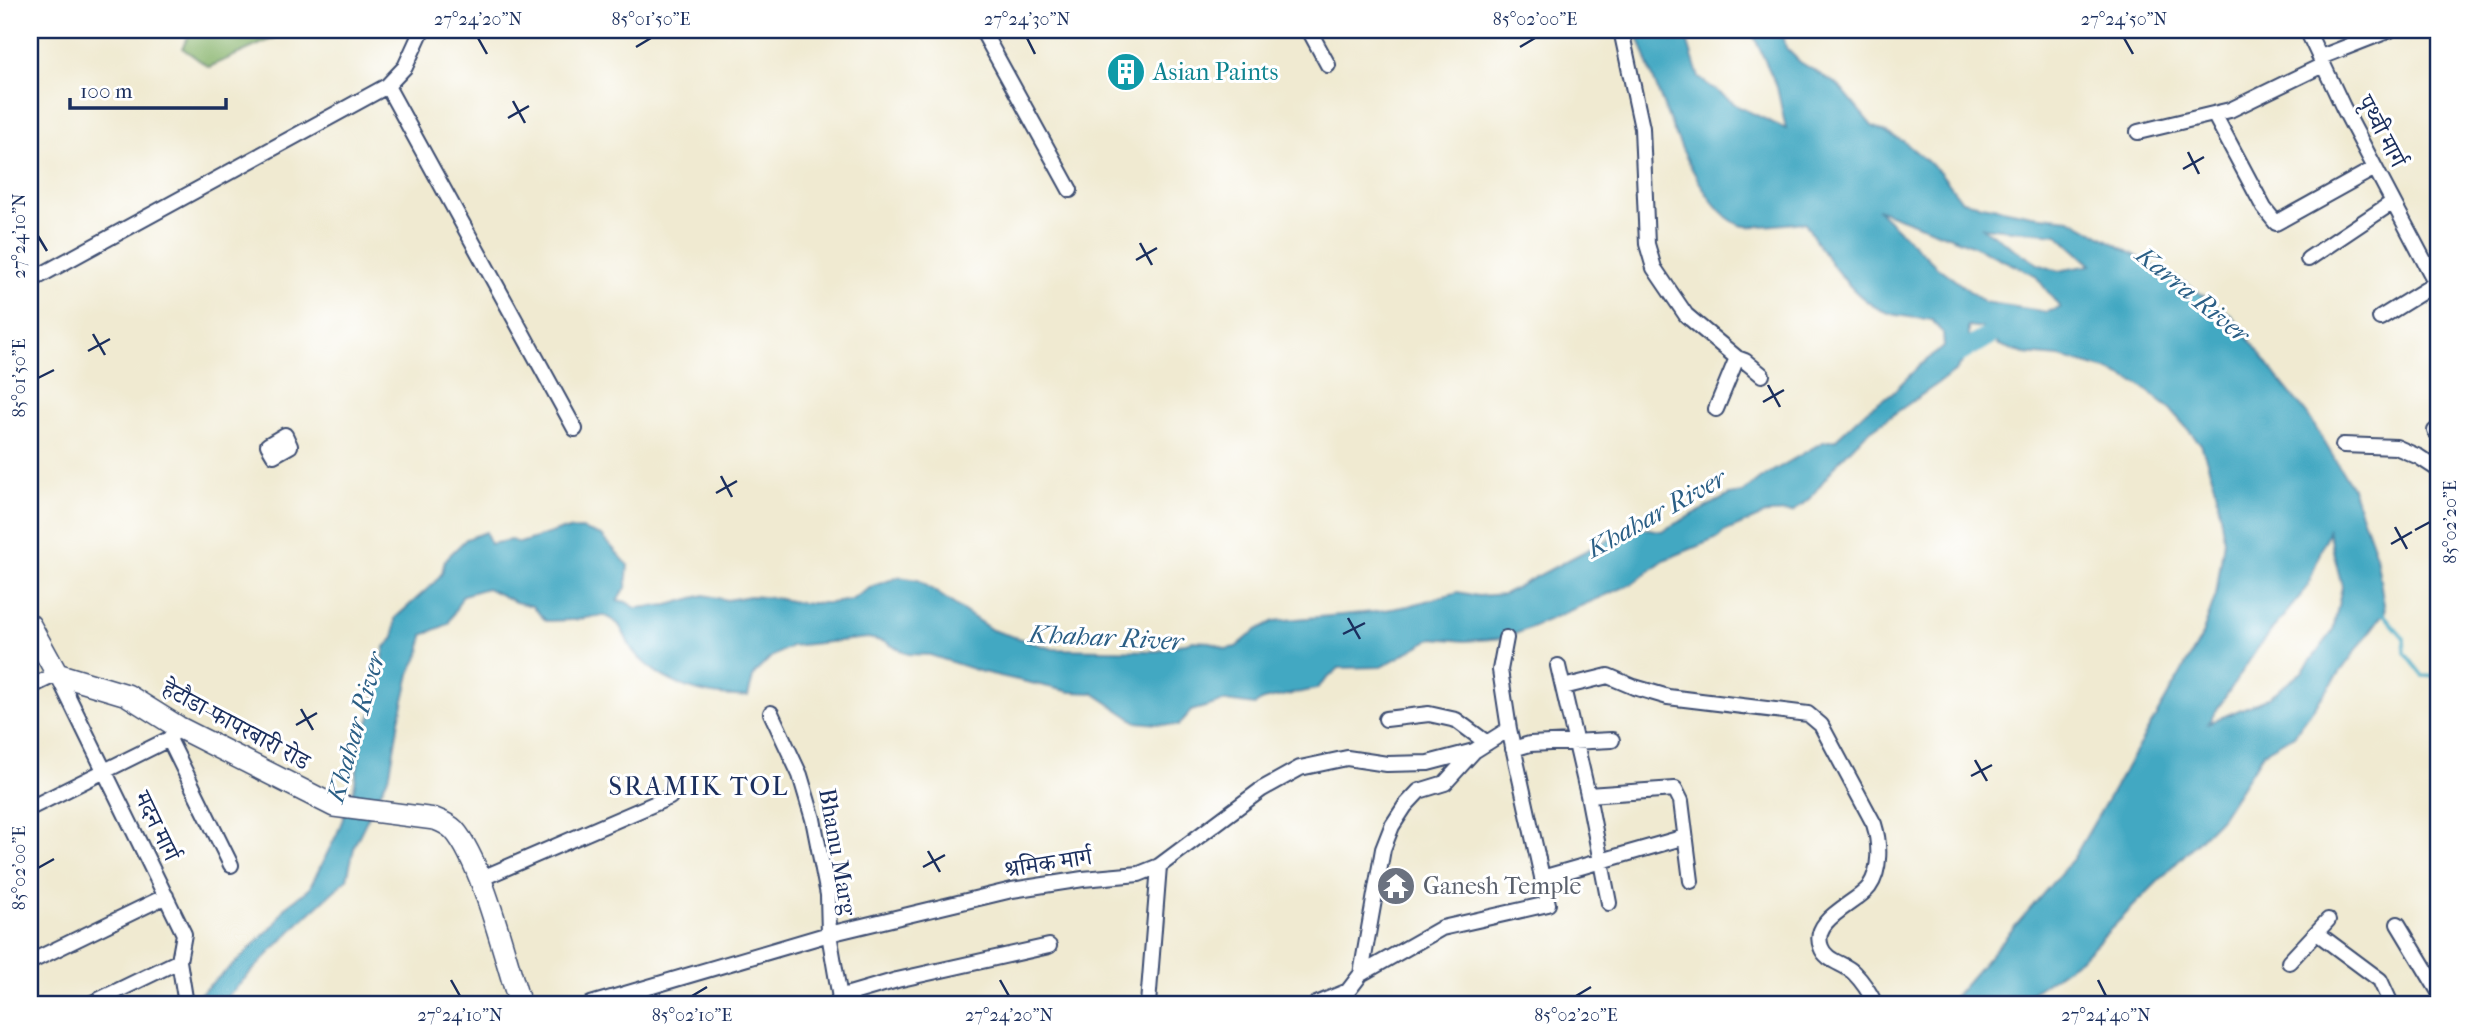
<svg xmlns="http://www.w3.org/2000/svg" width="2469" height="1034" font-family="'IM FELL French Canon','Noto Serif Devanagari',serif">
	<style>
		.forest { fill: #86b36b; stroke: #507164; stroke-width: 2 }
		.water { fill: #42a8c2; stroke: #2e6c90; stroke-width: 2; fill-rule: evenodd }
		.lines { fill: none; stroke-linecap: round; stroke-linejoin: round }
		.stream { stroke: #42a8c2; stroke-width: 3.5 }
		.river { stroke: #42a8c2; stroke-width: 19 }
		.minor-casing { stroke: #3b4b6f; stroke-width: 18 }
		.highway-casing { stroke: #3b4b6f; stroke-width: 24 }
		.minor { stroke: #fff; stroke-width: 14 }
		.highway { stroke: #fff; stroke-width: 21 }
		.ticks { fill: none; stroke: #1b2f5e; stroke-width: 2.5 }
		.labels { text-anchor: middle; stroke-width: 6; stroke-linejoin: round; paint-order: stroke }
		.culture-label { font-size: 24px; fill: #0d838f; stroke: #fff; text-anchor: start }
		.street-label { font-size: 24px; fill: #1b2f5e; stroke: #fff }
		.worship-label { font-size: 24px; fill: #5b616d; stroke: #fff; text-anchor: start }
		.water-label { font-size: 26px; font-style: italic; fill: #2b5f86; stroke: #fff }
		.neighbourhood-label { font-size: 26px; letter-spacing: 2px; fill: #1b2f5e; stroke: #fff }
		.neatline { fill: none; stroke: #1b2f5e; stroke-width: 2.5 }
		.ticks-label { font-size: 18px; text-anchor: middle; fill: #1b2f5e }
	</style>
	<rect width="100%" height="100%" fill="#fff"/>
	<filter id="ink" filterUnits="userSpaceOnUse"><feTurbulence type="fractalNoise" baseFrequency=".0143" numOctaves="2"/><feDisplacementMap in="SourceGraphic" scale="14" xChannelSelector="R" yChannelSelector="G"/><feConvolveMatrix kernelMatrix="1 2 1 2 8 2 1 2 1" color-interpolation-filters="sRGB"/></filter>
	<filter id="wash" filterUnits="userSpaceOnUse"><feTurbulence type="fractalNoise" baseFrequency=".00686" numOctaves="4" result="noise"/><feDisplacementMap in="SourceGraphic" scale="28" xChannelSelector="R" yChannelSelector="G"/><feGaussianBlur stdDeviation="1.57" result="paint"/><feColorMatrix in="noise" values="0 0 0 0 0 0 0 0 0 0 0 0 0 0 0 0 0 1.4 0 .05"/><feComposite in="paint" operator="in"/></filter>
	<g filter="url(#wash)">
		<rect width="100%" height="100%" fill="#f0ead1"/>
		<path class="forest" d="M192,30H292L209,67L182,48Z"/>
		<path class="water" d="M1638,30H1684L1699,78L1739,107L1786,129L1777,87L1751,30H1782L1786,48L1800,62L1838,85L1872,126L1903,141L1940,172L1962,201L2032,215L2070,219L2187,284L2232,316L2281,382L2308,415L2352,488L2376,555L2385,611L2294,735L2264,752L2221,818L2083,957L2016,1004H1948L2073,859L2200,640L2216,595L2224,540L2216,488L2201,444L2170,409L2139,384L2110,371L2060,357L2024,354L1999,345L1982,328L1968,326V354L1956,371L1865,434L1839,461L1810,498L1793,512L1768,513L1724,532L1718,538L1664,560L1632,584L1506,638L1465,641L1433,638L1381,667L1339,668L1316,689L1263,700L1255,705L1225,701L1212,705L1191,711L1178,726L1137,722L1093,693L1071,692L982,672L930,655L908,654L885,642L868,638L791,646L770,658L754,674L748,696C706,698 662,685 634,652C627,644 625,632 618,624C615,621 608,618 604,615L573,620L546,621L532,606L515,602L487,588L463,595L448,624L423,635L420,654L411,670L399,721L390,773L355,844L347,879L299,923L220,1004H188L234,964L276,923L285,907L309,889L337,834L354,789L362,738L372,713L385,647L394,638L395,618L434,583L442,573L445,560L466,539L486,532L490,544L511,540L520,543L560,530L582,529L602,536L628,565L626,588L617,600L626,602L636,608L668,605L704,595L727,600L750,596L775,598L801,603H831L851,600L873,586L899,577L918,580L992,630L1053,649L1158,651L1192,641L1211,642L1226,649L1236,647L1255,631L1274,621L1374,612L1408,606L1458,592L1478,596L1504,594L1591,548L1637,527L1662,531L1729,495L1742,493L1761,478L1823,442L1835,440L1867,410L1892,393L1920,365L1944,347L1943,334L1932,320C1918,318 1902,317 1889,313C1855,303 1821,252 1805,222C1792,223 1750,229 1740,225C1696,209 1655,83 1639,39ZM1877,209L1969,244L2035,275L2060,308L2047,312L1984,302L1936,266ZM1981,227L2057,234L2091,265L2058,271L2038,264ZM2328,531L2342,586L2333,631L2302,672L2268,698L2208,723L2261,643L2307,588Z"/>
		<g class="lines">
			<path class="stream" d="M2381,611L2404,638L2405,653L2423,676L2439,677"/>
			<path class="river" d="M1948,360L1997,331L2014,335"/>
		</g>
	</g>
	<g filter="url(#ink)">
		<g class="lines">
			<defs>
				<path id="minor" d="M982,30L1070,190
					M1309,30L1328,65
					M1621,30L1642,128L1647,244L1654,268L1686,315L1737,358L1745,361L1762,375
					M2307,30L2343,107L2439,289
					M2321,57L2390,30
					M387,86L575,429
					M2214,114L2264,208L2276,223L2375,168
					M2138,132L2230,110L2323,65
					M2308,259L2393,202
					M30,281L387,86L405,67L422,30
					M2380,318L2435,284
					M1716,409L1737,358
					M2435,431L2439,434
					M285,435L290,446L274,455L268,445Z
					M2343,445L2396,447L2419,457L2439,470
					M1558,666L1588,795L1609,903
					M30,687L57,674L184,934L179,961L186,1004
					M1563,687L1608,676L1634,687L1668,697L1808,714L1821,725L1874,824C1880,843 1881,870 1869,887C1856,904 1810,919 1821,947C1826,962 1845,963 1854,973C1863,982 1870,993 1875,1004
					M771,713L800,775L813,819L828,895L829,934L841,1004
					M1386,719L1429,714L1456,720L1487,743
					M169,739L231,865
					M1513,749L1530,744L1612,740
					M1588,795L1675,789L1681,801L1691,881
					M30,808L169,739L178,727
					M1542,878L1685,837
					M480,879L670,797
					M2398,924L2439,992
					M2317,933L2380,980L2391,1004
					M30,962L166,896
					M2289,962L2328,920
					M1361,974L1442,928L1548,904L1509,729
					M839,997L897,980L1049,946
					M90,1004L179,961
					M591,1004L829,934L1012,890L1083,879L1139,874L1159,866L1262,789L1300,768L1347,758L1387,764L1428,763L1474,751L1509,729L1500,670L1506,638
					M1148,1004L1159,866
					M1316,1004L1348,991L1361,974L1383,849L1392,826L1405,806L1419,791L1445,783L1474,751"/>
				<path id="highway" d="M30,625L57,674L127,695L178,727L334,806L435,819C443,822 449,825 454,830C483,863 505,960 520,1004"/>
			</defs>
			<use href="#minor" class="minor-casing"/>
			<use href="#highway" class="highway-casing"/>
			<use href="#minor" class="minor"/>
			<use href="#highway" class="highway"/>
		</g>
	</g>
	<path class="ticks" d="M478,38L487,54M1027,38L1035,54M2124,38L2133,54M636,47L651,38M1520,47L1535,38M513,101L525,123M508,118L529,106M2188,152L2199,174M2183,169L2204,157M38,236L47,251M1140,243L1152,265M1136,260L1157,248M93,334L105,355M88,351L110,339M38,378L54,370M1768,385L1780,407M1763,402L1784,390M721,476L732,497M716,493L737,481M2395,527L2407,549M2415,530L2430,522M2391,544L2412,532M1348,618L1360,639M1343,634L1365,623M301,709L313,730M296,725L317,713M1975,760L1987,781M1971,776L1992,765M928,851L940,872M923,867L945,855M38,868L54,859M451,980L460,996M1000,980L1009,996M2098,980L2106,996M692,996L707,987M1576,996L1591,987"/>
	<defs>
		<symbol id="building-disc" viewBox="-11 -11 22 22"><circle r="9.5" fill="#0f9aa8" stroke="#fff"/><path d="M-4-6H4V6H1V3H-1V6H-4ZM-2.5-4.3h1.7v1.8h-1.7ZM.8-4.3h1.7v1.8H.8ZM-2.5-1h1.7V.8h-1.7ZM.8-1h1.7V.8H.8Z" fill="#fff"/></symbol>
		<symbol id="temple-disc" viewBox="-11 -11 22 22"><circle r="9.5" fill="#6b7280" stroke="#fff"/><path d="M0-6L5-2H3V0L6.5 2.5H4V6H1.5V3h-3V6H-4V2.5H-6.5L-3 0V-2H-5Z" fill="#fff"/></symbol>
	</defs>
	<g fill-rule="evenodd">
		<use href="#building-disc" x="1104" y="50" width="44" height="44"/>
		<use href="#temple-disc" x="1374" y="864" width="44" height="44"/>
	</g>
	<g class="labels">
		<g class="culture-label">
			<text x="1153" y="80">Asian Paints</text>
		</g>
		<g class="street-label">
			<text transform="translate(2382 131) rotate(62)" y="8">पृथ्वी मार्ग</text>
			<text transform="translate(236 725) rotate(28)" y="8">हेटौडा-फापरबारी रोड</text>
			<text transform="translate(157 826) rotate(64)" y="8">मदन मार्ग</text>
			<text transform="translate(838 852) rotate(80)" y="8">Bhanu Marg</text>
			<text transform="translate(1048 863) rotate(-9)" y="8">श्रमिक मार्ग</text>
		</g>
		<g class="worship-label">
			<text x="1423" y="894">Ganesh Temple</text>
		</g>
		<g class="water-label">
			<text transform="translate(2193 294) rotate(39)" y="9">Karra River</text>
			<text transform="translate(1656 513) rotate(-29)" y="9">Khahar River</text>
			<text transform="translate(1106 637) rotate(3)" y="9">Khahar River</text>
			<text transform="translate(355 727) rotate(-74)" y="9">Khahar River</text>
		</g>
		<g class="neighbourhood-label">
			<text x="699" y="795">SRAMIK TOL</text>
		</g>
	</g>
	<rect width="2469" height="1034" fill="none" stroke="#fff" stroke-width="77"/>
	<path d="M70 98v10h156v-10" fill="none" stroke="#1b2f5e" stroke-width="3.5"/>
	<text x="80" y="98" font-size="21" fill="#1b2f5e" stroke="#ffffff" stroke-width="5" paint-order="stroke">100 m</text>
	<rect x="38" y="38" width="2392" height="958" class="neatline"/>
	<g class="ticks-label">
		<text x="478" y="25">27°24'20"N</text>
		<text x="651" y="25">85°01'50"E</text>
		<text x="1027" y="25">27°24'30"N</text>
		<text x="1535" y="25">85°02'00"E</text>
		<text x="2124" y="25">27°24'50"N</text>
		<text transform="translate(19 236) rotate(-90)" y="6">27°24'10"N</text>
		<text transform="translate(19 378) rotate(-90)" y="6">85°01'50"E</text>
		<text transform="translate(2450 522) rotate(-90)" y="6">85°02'20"E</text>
		<text transform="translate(19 868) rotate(-90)" y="6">85°02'00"E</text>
		<text x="460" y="1021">27°24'10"N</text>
		<text x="692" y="1021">85°02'10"E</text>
		<text x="1009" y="1021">27°24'20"N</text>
		<text x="1576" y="1021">85°02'20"E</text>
		<text x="2106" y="1021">27°24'40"N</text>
	</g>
</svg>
